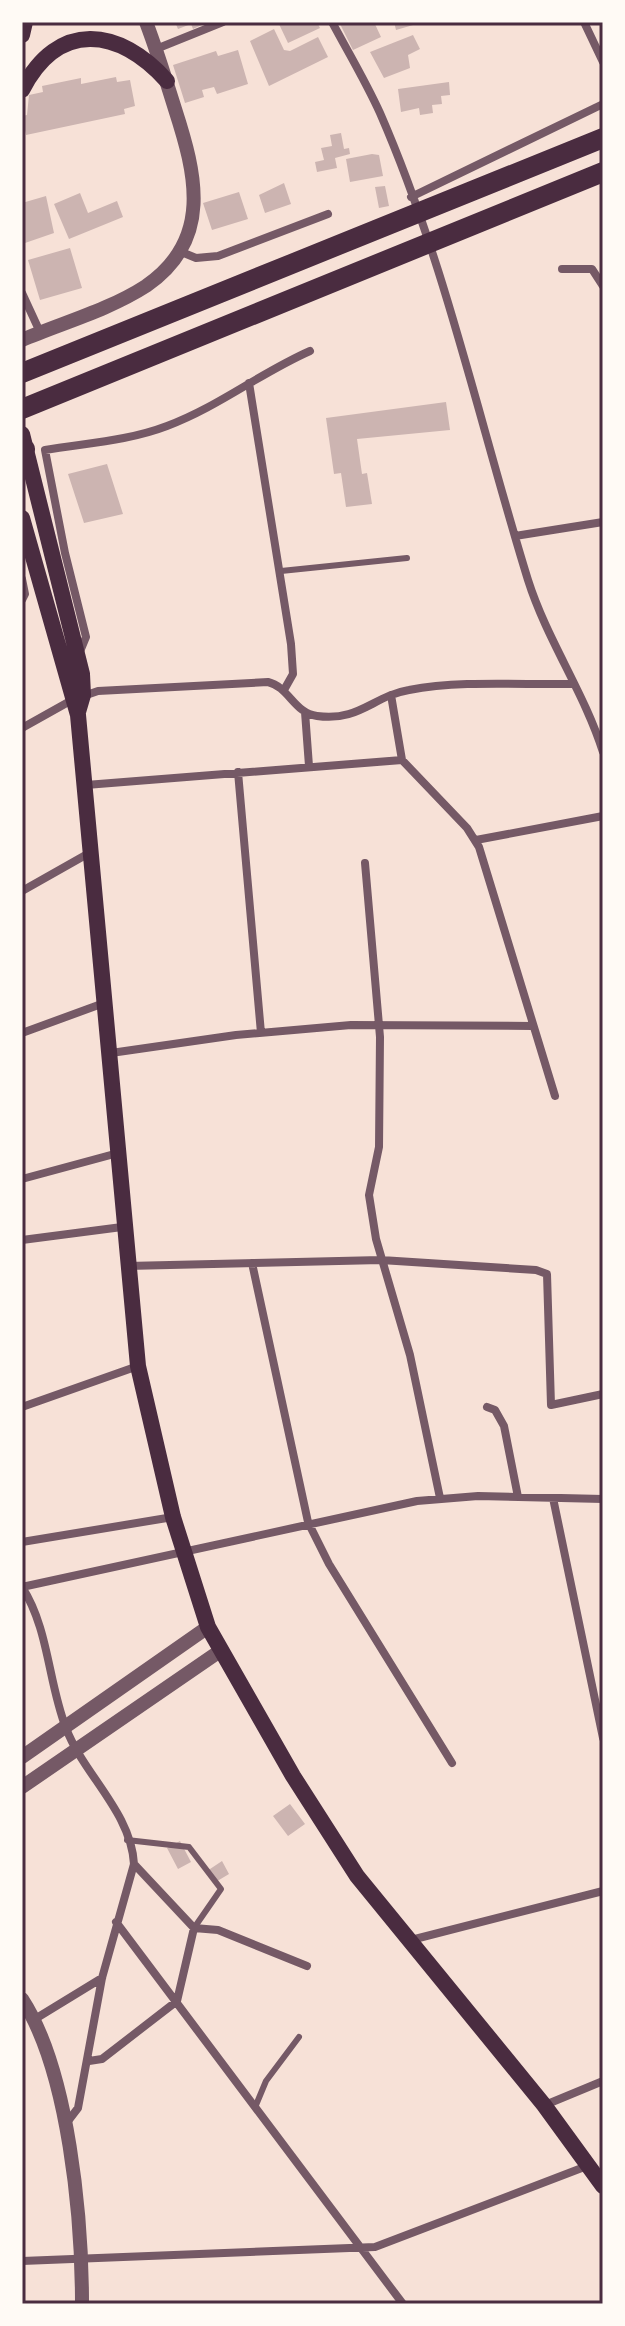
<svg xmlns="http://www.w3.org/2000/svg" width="625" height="2326" font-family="'Open Sans',sans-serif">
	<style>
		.building { fill: #ccb4b1 }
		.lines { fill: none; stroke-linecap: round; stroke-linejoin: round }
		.service { stroke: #755966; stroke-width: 6 }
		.minor { stroke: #755966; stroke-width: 8 }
		.tertiary { stroke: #755966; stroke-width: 14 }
		.secondary { stroke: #4a2c40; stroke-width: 16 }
		.motorway { stroke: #4a2c40; stroke-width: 20 }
		.neatline { fill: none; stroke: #4a2c40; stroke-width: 3 }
	</style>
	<rect width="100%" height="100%" fill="#f7e1d7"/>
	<path class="building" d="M175,22H203L204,24L193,29L191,24L178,29Z
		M278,22H317L320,28L288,43Z
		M339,22H374L381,37L353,50Z
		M394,22H420V23L396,30Z
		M274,29L284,50L290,51L318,37L328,57L269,86L250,41Z
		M413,35L420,49L408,55L410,68L384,78L370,52Z
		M238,50L248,84L217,94L214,87L202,90L204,97L185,103L173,65L216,51L218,56Z
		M116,77L117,82L130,80L135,106L124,109L125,114L26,135L22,116L27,115L29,95L43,92L42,86L81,78V84Z
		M449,82L450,95L441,96L442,104L432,105L433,113L420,115L419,108L401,112L398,89Z
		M341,133L344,149L349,148L350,154L335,158L337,168L317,172L315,162L324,160L321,148L332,146L330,135Z
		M372,154L379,155L383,176L350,182L346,159Z
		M284,183L291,204L265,213L259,195Z
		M385,186L389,206L379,208L375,187Z
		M239,192L248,219L212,230L203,203Z
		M80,193L88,213L117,201L123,217L69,239L54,204Z
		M46,196L54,233L25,243L22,203Z
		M70,248L82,288L40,300L28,260Z
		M446,402L450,430L357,439L362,474L367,473L372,504L346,507L341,473L334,474L326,418Z
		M107,464L123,514L84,523L68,474Z
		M290,1804L305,1824L288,1836L273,1816Z
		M180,1841L191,1862L178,1869L167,1848Z
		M222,1861L229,1874L214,1883L207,1871Z"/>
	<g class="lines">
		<path class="service" d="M281,571L407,558
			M127,1840L189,1847L221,1889L194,1928
			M256,2105L266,2081L299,2037"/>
		<path class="minor" d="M332,22C348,52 366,82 380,113C445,262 480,425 528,580C547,640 584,692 603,752
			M584,22L603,62
			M156,49L223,22
			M411,197L603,104
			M179,251L196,258L218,256L328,214
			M562,269H592L603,286
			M22,293L40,332
			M249,383L291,644L293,674L284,690
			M515,536L603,522
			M22,579L25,594L22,600
			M79,654L86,637L65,553L45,450C86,443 128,441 167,426C218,407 260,373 310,351
			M391,695L402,760L467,828L479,847L555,1096
			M305,712L309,766
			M22,728L72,700L98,691L268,682C289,687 294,713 317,716C359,722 373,696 409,690C461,680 521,685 574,684
			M238,772L261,1033
			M86,785L402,760
			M476,840L603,816
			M365,863L380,1037L379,1147L369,1195L376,1239L410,1355L440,1498
			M22,891L91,852
			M22,1033L104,1003
			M111,1053L236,1035L351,1025L533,1026
			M22,1179L118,1153
			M22,1240L122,1227
			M252,1263L308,1522L329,1564L452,1763
			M127,1266L381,1260L536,1270L547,1274L551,1405L603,1394
			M22,1407L138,1366
			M487,1407L495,1410L504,1426L518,1497
			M553,1498L603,1738
			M22,1542L173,1517
			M22,1587L417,1501L478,1496L603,1499
			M22,1587C49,1629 48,1682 66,1728C83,1774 131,1812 134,1864L102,1978L78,2108L65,2125
			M134,1864L194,1928L218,1930L307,1966
			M116,1922L403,2304
			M411,1940L603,1891
			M35,2019L102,1978
			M89,2061L102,2059L177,2001L194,1928
			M545,2105L603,2081
			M22,2261L375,2247L587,2166"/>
		<path class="tertiary" d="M22,340C62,323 109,310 146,286C213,240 196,174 175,109C166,80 157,51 146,22
			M22,1757L208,1627
			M22,1787L220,1651
			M22,1999C69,2071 82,2218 82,2304"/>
		<path class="secondary" d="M22,35L25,22
			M22,90C58,20 119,27 167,81
			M22,434L82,674L83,695L78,712
			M22,518L78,715L138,1366L173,1517L208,1627L293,1776L357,1876L544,2105L603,2186"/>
		<path class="motorway" d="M22,373L603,138
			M22,409L603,172
			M22,451L25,449"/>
	</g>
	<rect width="625" height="2326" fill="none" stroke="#fffaf5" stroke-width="48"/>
	<rect x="24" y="24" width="577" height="2278" class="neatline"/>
</svg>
